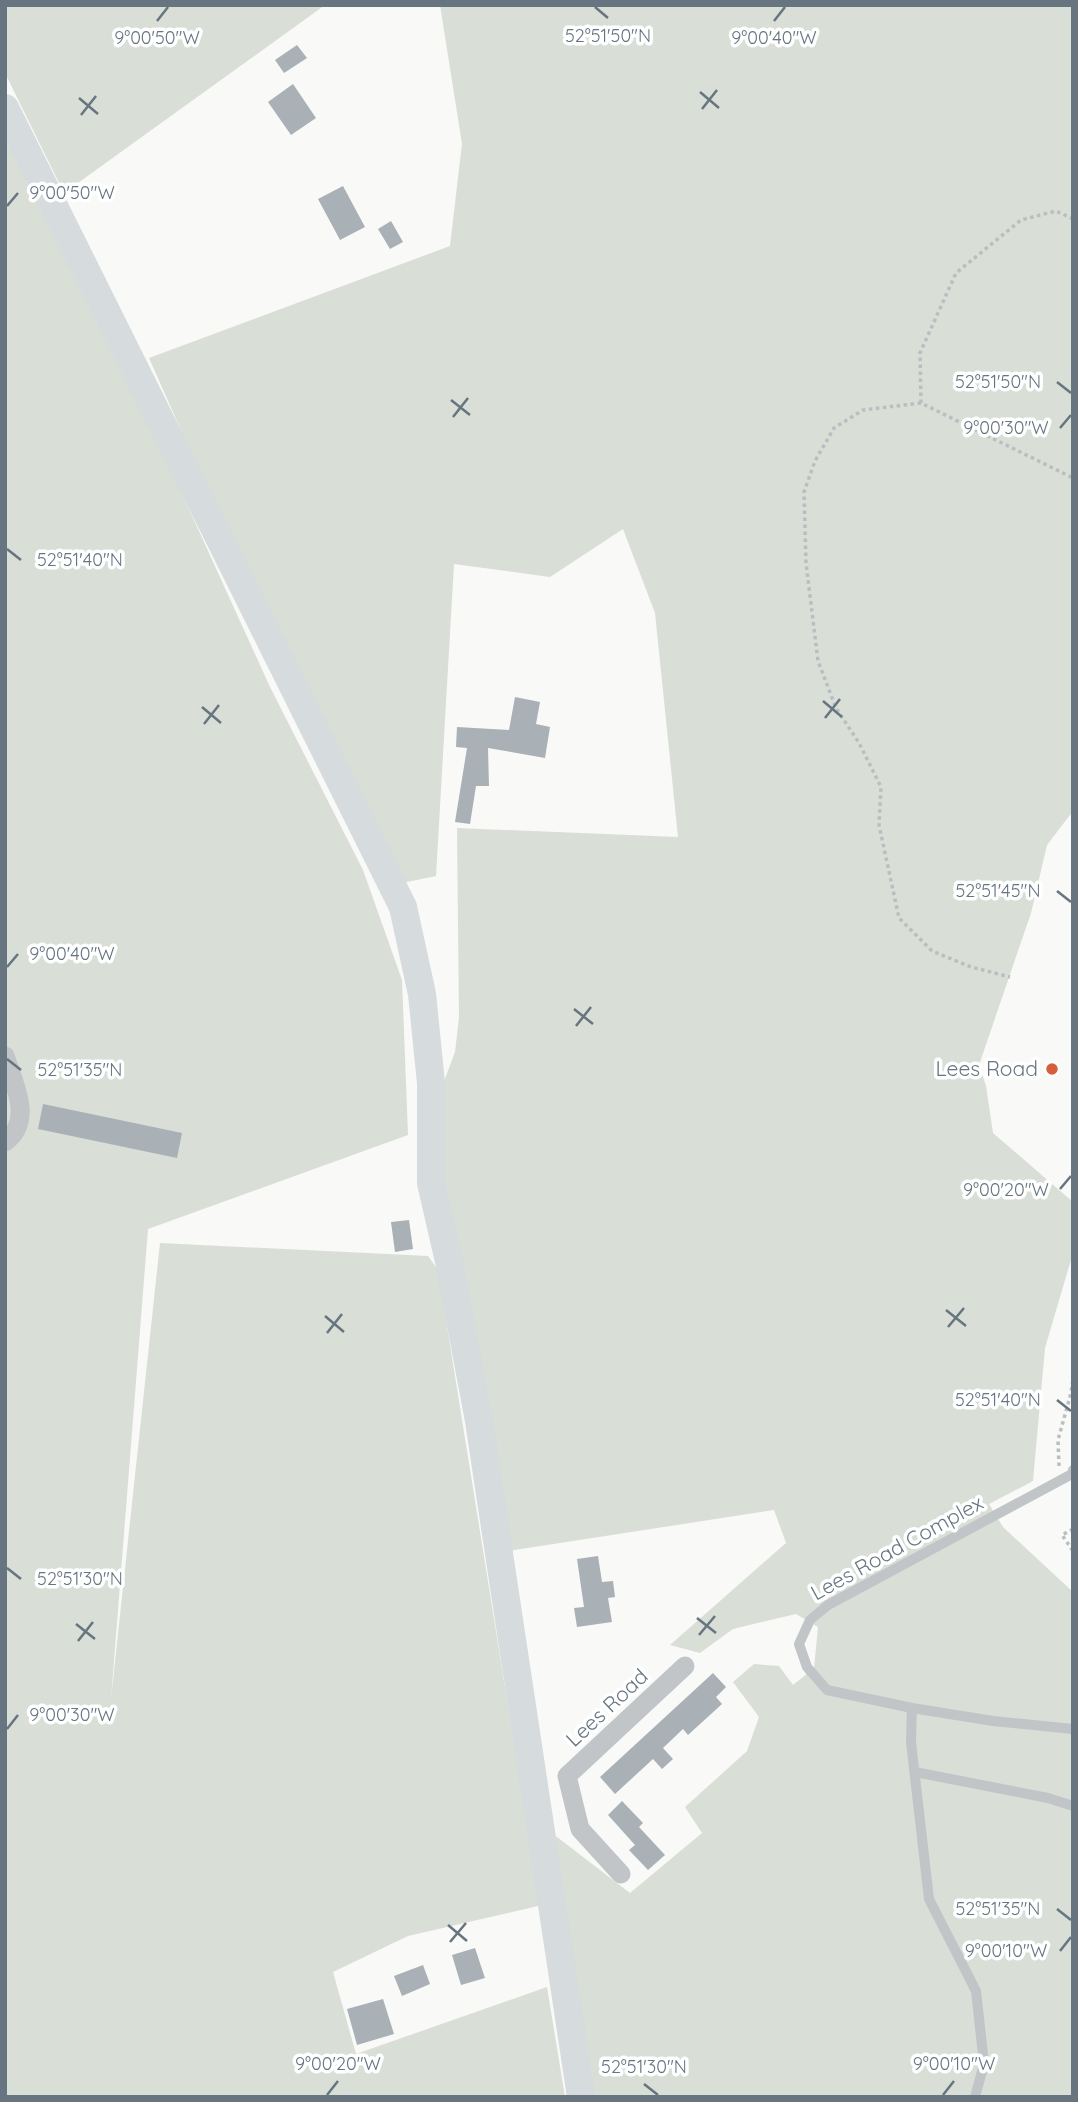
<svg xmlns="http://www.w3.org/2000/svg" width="1078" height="2102" font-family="Quicksand,sans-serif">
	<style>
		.green { fill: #d9ded7 }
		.building { fill: #a9b0b6 }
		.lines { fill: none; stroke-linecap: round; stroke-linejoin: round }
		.path { stroke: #bbbec0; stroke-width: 3.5; stroke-dasharray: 3.5 3.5; stroke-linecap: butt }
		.lane { stroke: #c1c5c8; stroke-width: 10 }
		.street { stroke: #c1c5c8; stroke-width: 19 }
		.secondary { stroke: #d6dbde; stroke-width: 28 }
		.ticks { fill: none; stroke: #667580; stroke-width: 2.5 }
		.poi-dot { fill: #d65f3b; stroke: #fff; stroke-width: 2.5 }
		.labels { text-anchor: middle; stroke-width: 7; stroke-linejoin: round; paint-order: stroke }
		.poi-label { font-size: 21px; fill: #667580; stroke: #fff; text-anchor: end }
		.street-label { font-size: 21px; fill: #667580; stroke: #fff }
		.ticks-label { font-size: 18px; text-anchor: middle; fill: #667580; stroke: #fff; stroke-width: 7; stroke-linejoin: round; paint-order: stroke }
	</style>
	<rect width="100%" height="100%" fill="#f9f9f7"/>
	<path class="green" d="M5,5H325L64,193L5,73Z
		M440,5H1073V811L1047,845L1031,913L979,1065L986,1086L993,1133L1073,1202V1253L1045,1348L1033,1481L989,1504L1003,1527L1073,1592V2097H588L549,1834L557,1837L630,1893L702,1833L685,1807L747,1751L759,1717L733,1682L754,1664L779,1666L793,1685L814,1668L818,1627L796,1614L733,1629L700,1653L670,1645L786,1543L774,1510L508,1551L446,1203L440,1092L455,1052L459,1018L457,828L678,837L655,613L623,529L550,577L454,564L436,876L402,883L212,500L149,358L450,246L462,144Z
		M5,130L123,364L270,687L363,870L402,980L408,1135L148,1229L111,1699L160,1243L428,1256L438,1270L538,1893V1906L408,1936L333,1972L356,2054L547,1987L565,2097H5Z"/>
	<path class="building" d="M297,45L307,58L284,73L275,60Z
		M293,84L316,118L291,135L268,102Z
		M343,186L365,227L340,240L318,199Z
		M391,221L403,242L390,249L378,229Z
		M515,697L540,702L536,724L550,727L545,758L488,748L489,786H476L470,824L455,822L467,748L456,747L457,727L509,730Z
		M43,1104L182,1133L177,1158L38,1129Z
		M409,1220L413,1249L395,1252L391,1222Z
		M598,1556L602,1582L613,1581L615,1597L608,1598L612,1622L577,1627L574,1608L584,1607L577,1559Z
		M713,1673L726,1687L716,1697L722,1704L688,1735L683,1729L663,1748L673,1759L662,1769L653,1759L615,1794L600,1777Z
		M622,1801L643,1823L639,1827L665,1855L648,1870L629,1850L635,1845L608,1815Z
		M475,1948L485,1978L461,1985L452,1955Z
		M423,1965L430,1984L402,1996L394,1976Z
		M383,1999L394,2034L357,2045L347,2009Z"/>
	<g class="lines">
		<path class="path" d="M1073,219L1056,211L1021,220L956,273L920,353L921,403L1073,478
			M921,403L863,410L834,428L815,461L804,492L806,563L818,661L836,708L859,743L881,787L879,825L899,918L932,951L971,967L1010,977
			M1059,1466L1058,1440L1071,1393L1073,1379
			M1073,1529L1062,1535L1073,1551"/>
		<path class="lane" d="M1073,1470L1072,1474L828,1605L810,1620L799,1644L807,1667L827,1690L912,1708L993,1721L1073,1729
			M912,1708L911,1742L929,1899L976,1991L984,2064L975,2097
			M915,1772L1048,1798L1073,1806"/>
		<path class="street" d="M5,1056C14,1084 34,1121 5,1142
			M621,1874L580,1829L567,1776L685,1666"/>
		<path class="secondary" d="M5,108L403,907L422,994L431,1083V1183L449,1261L479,1421L581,2097"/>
	</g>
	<path class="ticks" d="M595,7L608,18M157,21L168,7M774,21L785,7M700,92L719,108M79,98L98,114M702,109L717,90M81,115L96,96M7,206L18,193M1057,382L1071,393M451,400L470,415M453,417L468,398M1060,428L1071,415M7,549L21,560M823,701L842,717M202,707L221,723M825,718L840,699M204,724L219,705M1057,891L1071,902M7,967L18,954M574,1009L593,1024M576,1026L591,1007M7,1059L21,1070M1060,1189L1071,1176M946,1310L966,1326M325,1316L344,1332M948,1327L964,1308M327,1333L342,1314M1057,1400L1071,1411M7,1568L21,1579M697,1618L716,1633M76,1624L95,1639M699,1635L715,1616M78,1641L93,1622M7,1729L18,1715M1057,1909L1071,1920M448,1925L467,1941M450,1942L466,1923M1060,1951L1071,1937M644,2084L658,2095M327,2095L338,2081M943,2095L954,2081"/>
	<circle class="poi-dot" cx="1052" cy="1069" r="7"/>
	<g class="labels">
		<g class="poi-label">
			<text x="1038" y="1076">Lees Road</text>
		</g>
		<g class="street-label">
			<text transform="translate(897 1548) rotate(-29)" y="7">Lees Road Complex</text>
			<text transform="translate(607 1708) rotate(-43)" y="7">Lees Road</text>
		</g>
	</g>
	<g class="ticks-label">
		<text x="608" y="42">52°51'50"N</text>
		<text x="774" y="44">9°00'40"W</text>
		<text x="157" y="44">9°00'50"W</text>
		<text x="72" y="199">9°00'50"W</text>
		<text x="998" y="388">52°51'50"N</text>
		<text x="1006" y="434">9°00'30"W</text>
		<text x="80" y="566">52°51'40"N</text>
		<text x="998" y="897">52°51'45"N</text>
		<text x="72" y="960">9°00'40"W</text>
		<text x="80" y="1076">52°51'35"N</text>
		<text x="1006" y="1196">9°00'20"W</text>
		<text x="998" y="1406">52°51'40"N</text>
		<text x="80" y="1585">52°51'30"N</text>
		<text x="72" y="1721">9°00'30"W</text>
		<text x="998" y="1915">52°51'35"N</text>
		<text x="1006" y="1957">9°00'10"W</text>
		<text x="338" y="2070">9°00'20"W</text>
		<text x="954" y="2070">9°00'10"W</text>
		<text x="644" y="2073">52°51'30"N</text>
	</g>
	<rect width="1078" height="2102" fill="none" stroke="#667580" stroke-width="14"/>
</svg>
